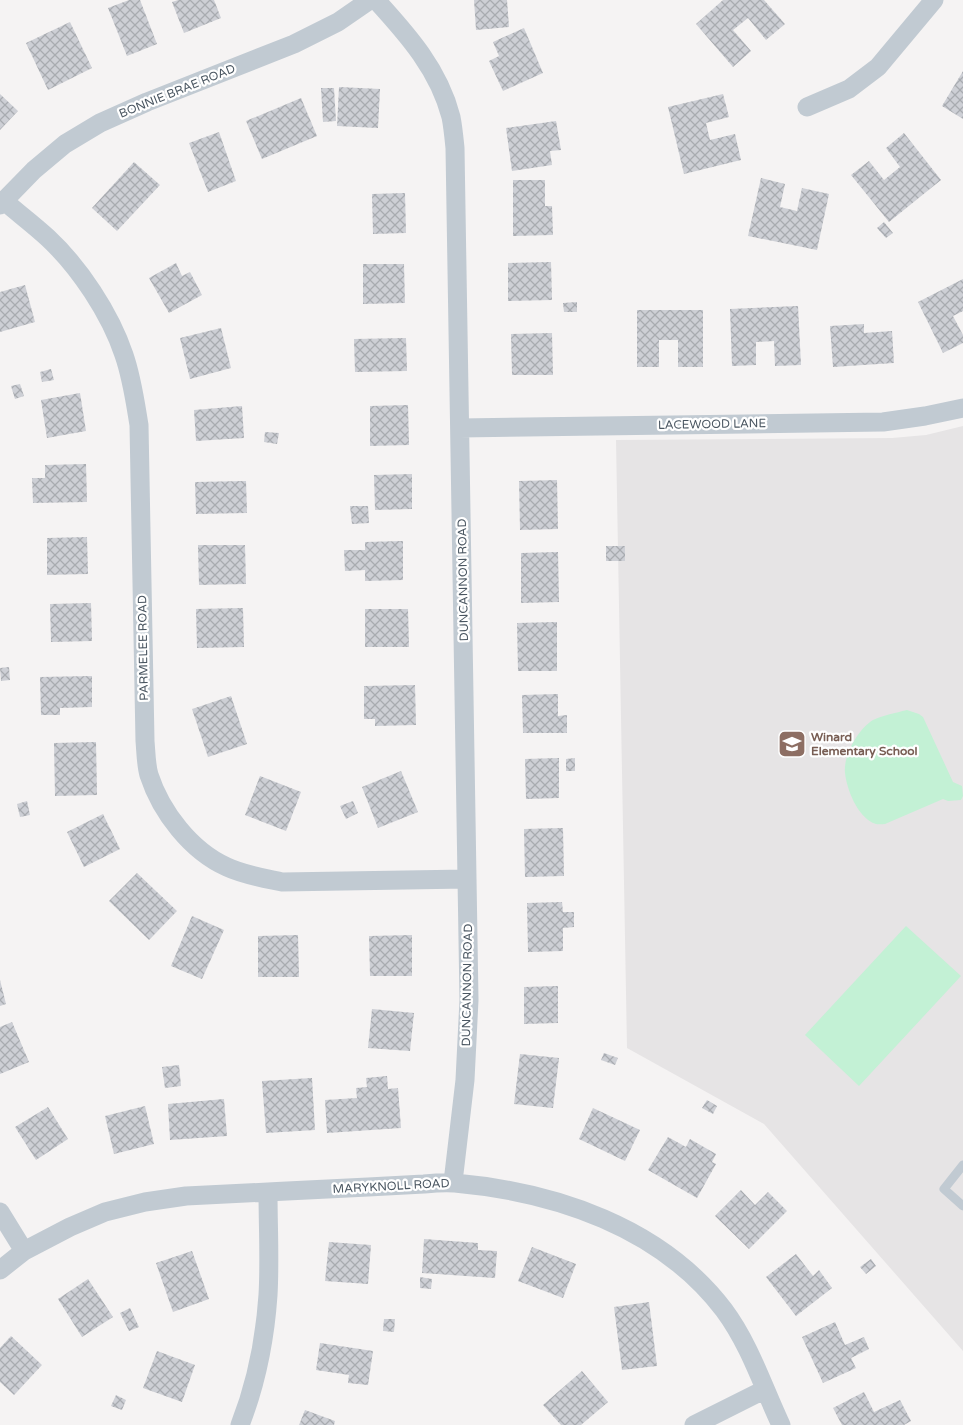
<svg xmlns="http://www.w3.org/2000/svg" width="963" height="1425" font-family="'Varela Round',sans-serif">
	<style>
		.education { fill: #e6e4e5 }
		.green { fill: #c3f1d5 }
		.building { fill: url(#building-cross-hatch) }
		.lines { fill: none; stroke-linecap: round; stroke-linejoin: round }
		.service { stroke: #c1cad2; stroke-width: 9 }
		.minor { stroke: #c1cad2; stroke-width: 19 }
		.labels { text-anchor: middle; stroke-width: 4.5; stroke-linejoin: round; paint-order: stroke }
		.street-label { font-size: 12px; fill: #4a5661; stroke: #fff }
		.education-label { font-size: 12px; font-weight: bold; fill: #785e54; stroke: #fff; text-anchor: start }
	</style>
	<defs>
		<pattern id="building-cross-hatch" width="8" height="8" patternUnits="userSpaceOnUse" patternTransform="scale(1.25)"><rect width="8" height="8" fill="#cdcfd5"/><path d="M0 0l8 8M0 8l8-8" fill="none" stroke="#a8abb0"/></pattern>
	</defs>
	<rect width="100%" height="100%" fill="#f5f3f3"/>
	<path class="education" d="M963,426V1351L764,1124L627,1048L616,440L892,438L926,435Z"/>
	<path class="green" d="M907,710L919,714L923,717L953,782L962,786L963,796L961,800L948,801L943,799L885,824C881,824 877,825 873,823C857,815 847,790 845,773C843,756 858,729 873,720C884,715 895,713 907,710Z
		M906,926L961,976L859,1086L805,1035Z"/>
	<path class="building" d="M129,0H140L157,44L127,56L108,8Z
		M178,0H214L221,18L184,33L172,2Z
		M474,0H507L509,27L476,30Z
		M723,0H764L785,24L766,40L748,18L733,30L751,51L733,67L696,24Z
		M70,22L92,68L48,90L26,43Z
		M524,28L543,73L503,91L489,61L499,56L493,42Z
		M963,71V119L942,106Z
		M339,87L380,89L378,128L337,126Z
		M321,88H334L336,121L323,122Z
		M0,94L18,111L0,130Z
		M723,94L729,117L706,123L710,140L735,134L741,160L684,174L668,107Z
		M301,98L317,136L262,159L246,121Z
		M556,121L561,150L550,151L552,165L512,171L506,128Z
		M219,132L236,181L208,192L189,143Z
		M904,133L941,180L889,222L851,175L869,161L884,180L900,167L886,148Z
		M134,162L160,185L117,231L92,208Z
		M761,178L785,184L780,207L797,211L802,188L829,194L817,250L748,236Z
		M513,180H545V206H552L553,235L513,236Z
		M405,193L406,233L373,234L372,194Z
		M884,222L893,233L886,238L877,228Z
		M551,262L552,300L508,301V263Z
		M176,263L182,276L190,272L202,295L169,313L149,278Z
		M363,264H404L405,303L363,304Z
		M963,279V311L953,316L963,335V343L943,353L918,302Z
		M25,285L35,322L0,332V292Z
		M577,302V312H564L563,303Z
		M798,306L801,365L775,366L774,341L756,342V365L732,366L730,309Z
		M637,310H703V367H678V340H659V367H637Z
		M864,324V333L892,331L894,363L833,367L830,326Z
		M221,328L231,368L190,379L180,338Z
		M552,333L553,375H512L511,334Z
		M406,338L407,371L355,372L354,339Z
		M51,369L54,380L42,382L40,372Z
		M20,384L24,396L15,399L11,386Z
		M80,393L86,431L47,438L41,400Z
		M408,405L409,445L370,446V406Z
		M242,406L244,438L196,441L194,410Z
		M265,432L279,433L277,444L264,442Z
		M86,464L87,502L33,503L32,478H45V465Z
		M412,474V509L375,510L374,475Z
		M557,480L558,529L520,530L519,481Z
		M246,481L247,513L196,514L195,482Z
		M350,506H368L369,523L352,524Z
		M87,537L88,574L47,575V538Z
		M403,541V580L365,581V570L345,571L344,550H365V542Z
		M198,545H245L246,584L199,585Z
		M606,546H625V561H606Z
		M558,552L559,602L521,603V553Z
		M91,603L92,641L51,642L50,604Z
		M243,608L244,647L197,648L196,609Z
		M365,609H408L409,647H365Z
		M557,622V671H518L517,623Z
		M9,667L10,680L1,681L0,668Z
		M92,676V707L60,708V715H41L40,677Z
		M415,685L416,725L375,726V719H364V686Z
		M558,694V716L567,715V733H523L522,695Z
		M231,696L247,744L208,757L192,709Z
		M96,742L97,795L55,796L54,743Z
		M559,758V798L526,799L525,759Z
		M575,758V771H566V759Z
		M401,771L418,812L378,828L362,787Z
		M260,776L301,792L286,831L245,815Z
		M27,801L30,815L20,817L17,804Z
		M353,801L358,813L346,819L340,806Z
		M103,814L120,849L84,867L67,832Z
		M563,828L564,876L525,877L524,829Z
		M137,873L177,911L149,940L109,901Z
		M562,902L563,912H574V927L563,928V951L528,952L527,903Z
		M192,916L224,930L202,979L171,966Z
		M298,935L299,977H258V936Z
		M412,935V976H370L369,936Z
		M0,980L6,1004L0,1006Z
		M558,986V1023L524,1024V987Z
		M372,1009L414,1013L410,1051L368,1048Z
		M12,1022L29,1062L0,1074V1027Z
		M604,1053L618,1058L615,1065L601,1060Z
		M520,1054L559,1058L553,1108L514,1104Z
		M179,1065L181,1086L165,1088L162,1067Z
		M387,1076L388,1089L398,1088L401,1128L327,1133L325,1100L357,1098L356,1088L367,1087L366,1078Z
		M312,1078L315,1130L266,1133L262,1081Z
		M224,1099L227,1136L170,1140L168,1104Z
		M707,1100L717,1106L713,1114L702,1108Z
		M145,1106L154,1144L114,1154L105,1116Z
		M48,1107L68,1139L36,1160L15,1127Z
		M593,1108L640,1130L625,1161L579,1139Z
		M668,1137L686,1147L690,1139L716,1154L712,1162L716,1164L697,1198L648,1170Z
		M741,1190L755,1205L768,1192L787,1211L749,1249L715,1216Z
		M424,1239L478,1243V1250L497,1251L495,1278L422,1273Z
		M329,1242L371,1245L368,1284L325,1281Z
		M532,1247L576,1264L563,1298L518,1281Z
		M192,1251L209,1299L173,1312L156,1263Z
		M796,1254L813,1276L819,1270L832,1288L796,1316L766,1277Z
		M871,1259L876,1266L866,1274L860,1267Z
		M420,1277L432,1279L431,1289L420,1288Z
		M88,1279L113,1317L82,1337L58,1299Z
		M649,1302L657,1366L622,1370L614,1307Z
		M130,1308L139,1327L129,1331L120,1313Z
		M384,1319H395L394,1332L383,1331Z
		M835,1322L845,1345L864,1337L869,1349L851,1358L856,1368L823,1383L802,1337Z
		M11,1336L42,1365L14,1395L0,1382V1348Z
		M320,1343L373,1351L368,1385L348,1383L349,1375L316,1370Z
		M157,1351L195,1365L182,1402L143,1388Z
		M582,1371L608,1402L581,1425H561L543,1405Z
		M864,1392L874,1412L900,1400L911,1421L904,1425H842L833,1408Z
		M116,1395L126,1400L122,1410L111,1406Z
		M305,1410L335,1421L334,1425H299Z"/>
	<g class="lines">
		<path class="service" d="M963,1165L944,1189L963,1206"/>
		<path class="minor" d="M376,0C408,35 439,70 451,117C453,127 454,138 455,148L469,1000L465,1080L453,1182
			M807,107L849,89L878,67L934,0
			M4,201C18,213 34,225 48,238C79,267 110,313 124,355C132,378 135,401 139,425L145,741C146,752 146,765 149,775C161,812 191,851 227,867C244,875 263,878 282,882L467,879
			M0,205L34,170L65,144L100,123L147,102L294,44L338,22L370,0
			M460,428L883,422L925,416L963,408
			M0,1212L24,1251
			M0,1270L24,1251L70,1227L105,1212L145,1202L186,1196C247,1193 307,1190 368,1187C387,1186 406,1185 424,1184C434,1183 445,1182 455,1183C555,1192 661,1227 724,1310C750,1345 763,1387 781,1425
			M240,1425C256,1384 265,1339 268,1295C270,1261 268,1226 268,1192
			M694,1425L764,1390"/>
	</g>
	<defs>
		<symbol id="school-square" viewBox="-11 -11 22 22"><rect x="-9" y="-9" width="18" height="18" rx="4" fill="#8d6e63" stroke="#fff"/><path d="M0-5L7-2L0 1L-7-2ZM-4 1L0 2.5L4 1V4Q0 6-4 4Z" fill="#fff"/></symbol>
	</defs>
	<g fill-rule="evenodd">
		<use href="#school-square" x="776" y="728" width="32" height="32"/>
	</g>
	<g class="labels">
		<g class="street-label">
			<text transform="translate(177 91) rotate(-22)" y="4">BONNIE BRAE ROAD</text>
			<text transform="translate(712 424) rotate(-1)" y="4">LACEWOOD LANE</text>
			<text transform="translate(463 580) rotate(-91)" y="4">DUNCANNON ROAD</text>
			<text transform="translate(143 648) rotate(-91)" y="4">PARMELEE ROAD</text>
			<text transform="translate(467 985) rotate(-89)" y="4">DUNCANNON ROAD</text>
			<text transform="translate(391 1186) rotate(-3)" y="4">MARYKNOLL ROAD</text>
		</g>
		<g class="education-label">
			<text x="811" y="741">Winard<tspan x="811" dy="14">Elementary School</tspan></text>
		</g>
	</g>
</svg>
